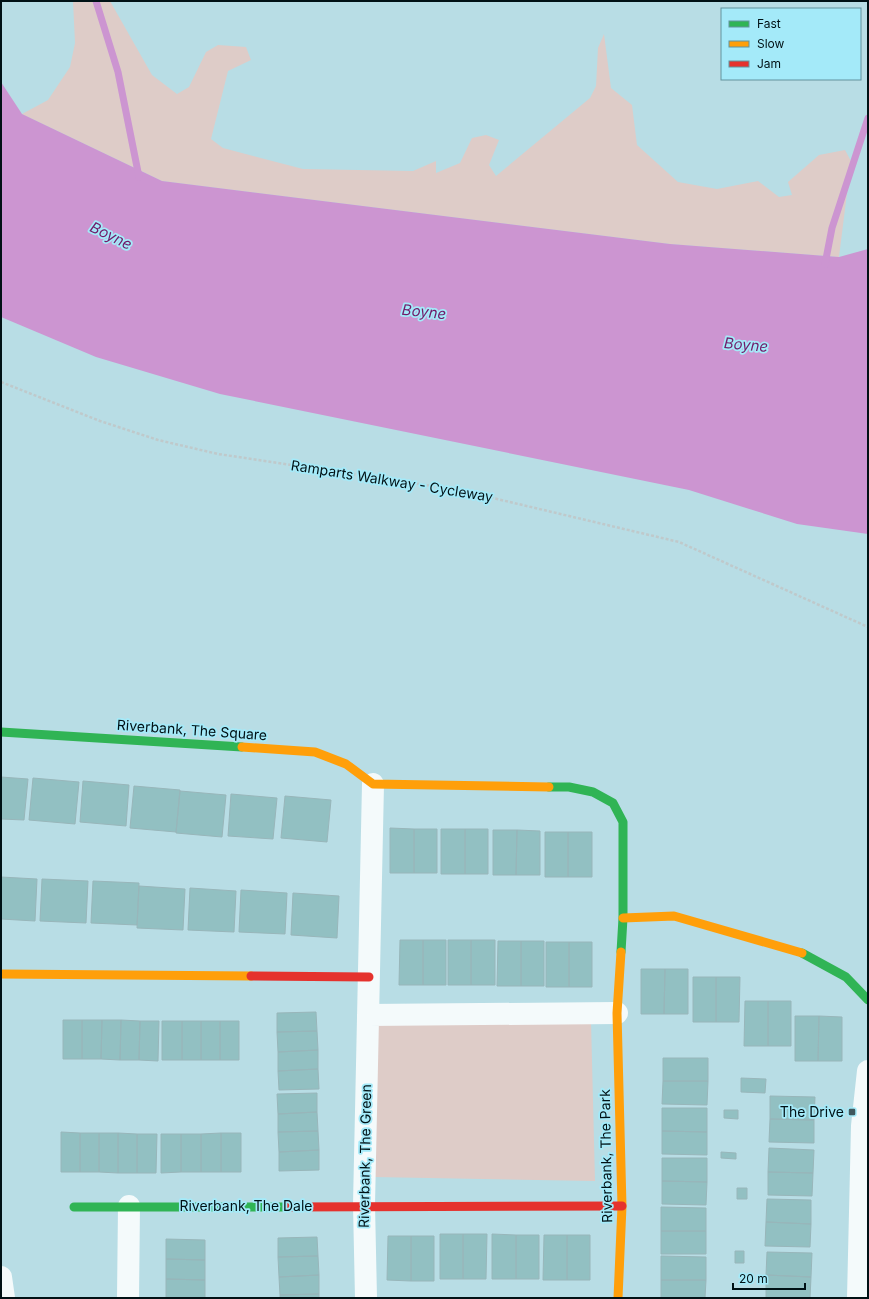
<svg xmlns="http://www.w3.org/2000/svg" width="869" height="1299" font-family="Inter,sans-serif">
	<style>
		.green { fill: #deccc8 }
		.water { fill: #cc95d1 }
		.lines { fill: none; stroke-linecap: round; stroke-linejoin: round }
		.stream { stroke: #cc95d1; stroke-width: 7 }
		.building { fill: #92c0c2; stroke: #98b6ba }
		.path { stroke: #bfc9cb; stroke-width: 2.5; stroke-dasharray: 3 2; stroke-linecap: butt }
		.street { stroke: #f4fafb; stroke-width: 22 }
		.fast { stroke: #30b455; stroke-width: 9 }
		.slow { stroke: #ff9f0a; stroke-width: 9 }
		.jam { stroke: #e5322d; stroke-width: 9 }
		.poi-dot { fill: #40585e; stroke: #a4eaf9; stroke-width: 1.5 }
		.labels { text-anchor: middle; stroke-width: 3.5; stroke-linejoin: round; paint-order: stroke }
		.street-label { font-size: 14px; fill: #001115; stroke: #a4eaf9 }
		.poi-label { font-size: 14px; fill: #001115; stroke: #a4eaf9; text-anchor: end }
		.water-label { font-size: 15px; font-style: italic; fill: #711b69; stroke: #a4eaf9 }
	</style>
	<rect width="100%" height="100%" fill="#b8dde5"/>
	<path class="green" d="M73,1H110L152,75L177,94L189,87L206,52L218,45L246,47L251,60L228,71L211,139L223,148L303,169L413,171L436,161V173L460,163L472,138L486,135L499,140L489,165L496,176L590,98L596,86L598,48L604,34L611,88L632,105L637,145L678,182L717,189L758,181L779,197L792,195L788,182L819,155L845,150L851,161L839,257L670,244L162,181L22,114L48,100L70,67L75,43Z
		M591,1021L595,1181L373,1177L376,1025Z"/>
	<path class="water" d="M1,82L22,114L162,181L670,244L839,257L868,249V534L797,524L689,490L220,394L96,357L1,317Z"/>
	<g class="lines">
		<path class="stream" d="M96,1L118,72L139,177
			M825,264L832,228L868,118"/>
	</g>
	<path class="building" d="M1,777L28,779L24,820L1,819Z
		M33,778L79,782L75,824L29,820Z
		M83,781L129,785L126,826L80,822Z
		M134,786L180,790L176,832L130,828Z
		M180,791L226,795L222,837L176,833Z
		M231,794L277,798L273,839L228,836Z
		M285,796L331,800L327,842L281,838Z
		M390,828L414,829V873H390Z
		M414,829H437V873H414Z
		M441,829H465V874H441Z
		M465,829H488V874H465Z
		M493,830H517L516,875H493Z
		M517,830L540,831V875H516Z
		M545,832H568V877H545Z
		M568,832H592V877H568Z
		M1,877L37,879L35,921L1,919Z
		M42,879L88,881L86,923L40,921Z
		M93,881L139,883L137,925L91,923Z
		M139,886L185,889L183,930L137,928Z
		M190,888L236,891L234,932L188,930Z
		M241,890L287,893L285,934L239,932Z
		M293,893L339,896L337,938L291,935Z
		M400,940H423V985H399Z
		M423,940H446V985H423Z
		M448,940H471V985H448Z
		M471,940H495V985H471Z
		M498,941H521V986H497Z
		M521,941H544V986H521Z
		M546,942H569V987H546Z
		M569,942H592V987H569Z
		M641,969H665L664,1014H641Z
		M665,969H688V1014H664Z
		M693,977H716V1022H693Z
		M716,977H740L739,1022H716Z
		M745,1001H768V1046H744Z
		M768,1001H791V1046H768Z
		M316,1012L317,1031L277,1032V1013Z
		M795,1016H819L818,1061H795Z
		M819,1016L842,1017V1061H818Z
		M63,1020H82V1059H63Z
		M82,1020H102L101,1059H82Z
		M102,1020H121L120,1060L101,1059Z
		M121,1020L140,1021L139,1060H120Z
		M140,1021H159L158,1061L139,1060Z
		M162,1021H182V1060H162Z
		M182,1021H201V1060H182Z
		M201,1021H220V1060H201Z
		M220,1021H239V1060H220Z
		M317,1031L318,1050L278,1052L277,1032Z
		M318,1050V1069L278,1071V1052Z
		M663,1058H708V1081H663Z
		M318,1069L319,1089L279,1090L278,1071Z
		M741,1078L766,1079L765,1093L741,1092Z
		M663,1081H708L707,1105L662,1104Z
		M317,1093V1112L278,1114L277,1094Z
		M770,1096L815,1097L814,1120L770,1119Z
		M662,1108H707V1132L662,1131Z
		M724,1110H738V1119L724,1118Z
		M317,1112L318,1131L278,1132V1114Z
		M770,1119L814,1120V1143L769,1142Z
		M318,1131L319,1150L279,1152L278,1132Z
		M662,1131L707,1132V1155L662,1154Z
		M61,1132L80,1133V1172H61Z
		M80,1133H99V1172H80Z
		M99,1133H118V1173L99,1172Z
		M118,1133L137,1134V1173H118Z
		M221,1133H241V1172H221Z
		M221,1133V1172H201V1134Z
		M137,1134H157L156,1173H137Z
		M161,1134H181V1172L161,1173Z
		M181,1134H201V1172H181Z
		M769,1148L814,1150L813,1173L768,1172Z
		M319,1150V1170L279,1171V1152Z
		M721,1152L736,1153V1159L721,1158Z
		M662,1158H707V1182L662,1181Z
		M768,1172L813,1173L812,1196L768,1195Z
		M662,1181L707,1182L706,1205L662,1204Z
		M737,1188H747V1199H737Z
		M767,1199L811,1200V1224L766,1222Z
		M661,1207L706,1208V1231H661Z
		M766,1222L811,1224L810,1247L765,1246Z
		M661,1231H706V1254H661Z
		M440,1234H463V1279H440Z
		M463,1234H487L486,1279H463Z
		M492,1234L516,1235V1279H492Z
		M516,1235H539V1279H516Z
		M544,1235H567V1280H543Z
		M567,1235H590V1280H567Z
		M388,1236H411V1281L387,1280Z
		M411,1236H434V1281H411Z
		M317,1237L318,1256L278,1257V1238Z
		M166,1239L205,1240V1260L166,1259Z
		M735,1251H744V1263H735Z
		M767,1252L812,1253L811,1277L766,1275Z
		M318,1256L319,1275L279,1277L278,1257Z
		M661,1256L706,1257V1280H661Z
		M166,1259L205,1260V1280L166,1279Z
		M319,1275V1294L280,1295L279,1277Z
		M766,1275L811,1277L810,1298H766Z
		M166,1279L205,1280V1298H166Z
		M661,1280H706L705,1298H661Z
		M319,1294V1298H280V1295Z"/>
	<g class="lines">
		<path class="path" d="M1,382L100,421L158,440L218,454L459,490L679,542L868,627"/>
		<path class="street" d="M368,1015L617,1013
			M1,1277L4,1298
			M128,1298L129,1206
			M366,1298L364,1205L373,784
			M858,1298L862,1126L868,1071"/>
		<path class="fast" d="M1,732L242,747
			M549,787H569L593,792L613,803L623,822V918L621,952
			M802,953L846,977L868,1000
			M74,1207H287"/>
		<path class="slow" d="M242,747L315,752L346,764L373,784L549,787
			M623,918L674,916L802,953
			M1,974L251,976
			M618,1298L622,1206L617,1013L621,952"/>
		<path class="jam" d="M251,976L369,977
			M287,1207L622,1206"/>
	</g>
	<rect class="poi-dot" x="848" y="1108" width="8" height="8" rx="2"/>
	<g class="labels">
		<g class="street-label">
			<text transform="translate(392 481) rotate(9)" y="5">Ramparts Walkway - Cycleway</text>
			<text transform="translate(192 730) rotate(4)" y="5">Riverbank, The Square</text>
			<text transform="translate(365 1156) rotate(-89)" y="5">Riverbank, The Green</text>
			<text transform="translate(606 1156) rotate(-91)" y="5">Riverbank, The Park</text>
			<text x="246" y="1211">Riverbank, The Dale</text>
		</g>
		<g class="poi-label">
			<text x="844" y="1117">The Drive</text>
		</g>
		<g class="water-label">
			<text transform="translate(111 236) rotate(26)" y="5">Boyne</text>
			<text transform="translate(424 312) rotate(6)" y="5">Boyne</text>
			<text transform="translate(746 345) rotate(5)" y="5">Boyne</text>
		</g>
	</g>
	<rect width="869" height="1299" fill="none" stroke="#001115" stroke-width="4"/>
	<rect x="721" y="8" width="140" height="72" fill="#a4eaf9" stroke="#62939e"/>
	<rect x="729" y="21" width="20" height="6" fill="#30b455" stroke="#62939e"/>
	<text x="757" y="28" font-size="12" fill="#001115">Fast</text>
	<rect x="729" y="41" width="20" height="6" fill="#ff9f0a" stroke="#62939e"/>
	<text x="757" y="48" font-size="12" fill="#001115">Slow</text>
	<rect x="729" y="61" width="20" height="6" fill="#e5322d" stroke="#62939e"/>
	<text x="757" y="68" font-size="12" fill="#001115">Jam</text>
	<path d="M733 1283v6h72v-6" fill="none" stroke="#001115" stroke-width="2"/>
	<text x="739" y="1283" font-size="12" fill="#001115" stroke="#a4eaf9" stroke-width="3" paint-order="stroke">20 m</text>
</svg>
